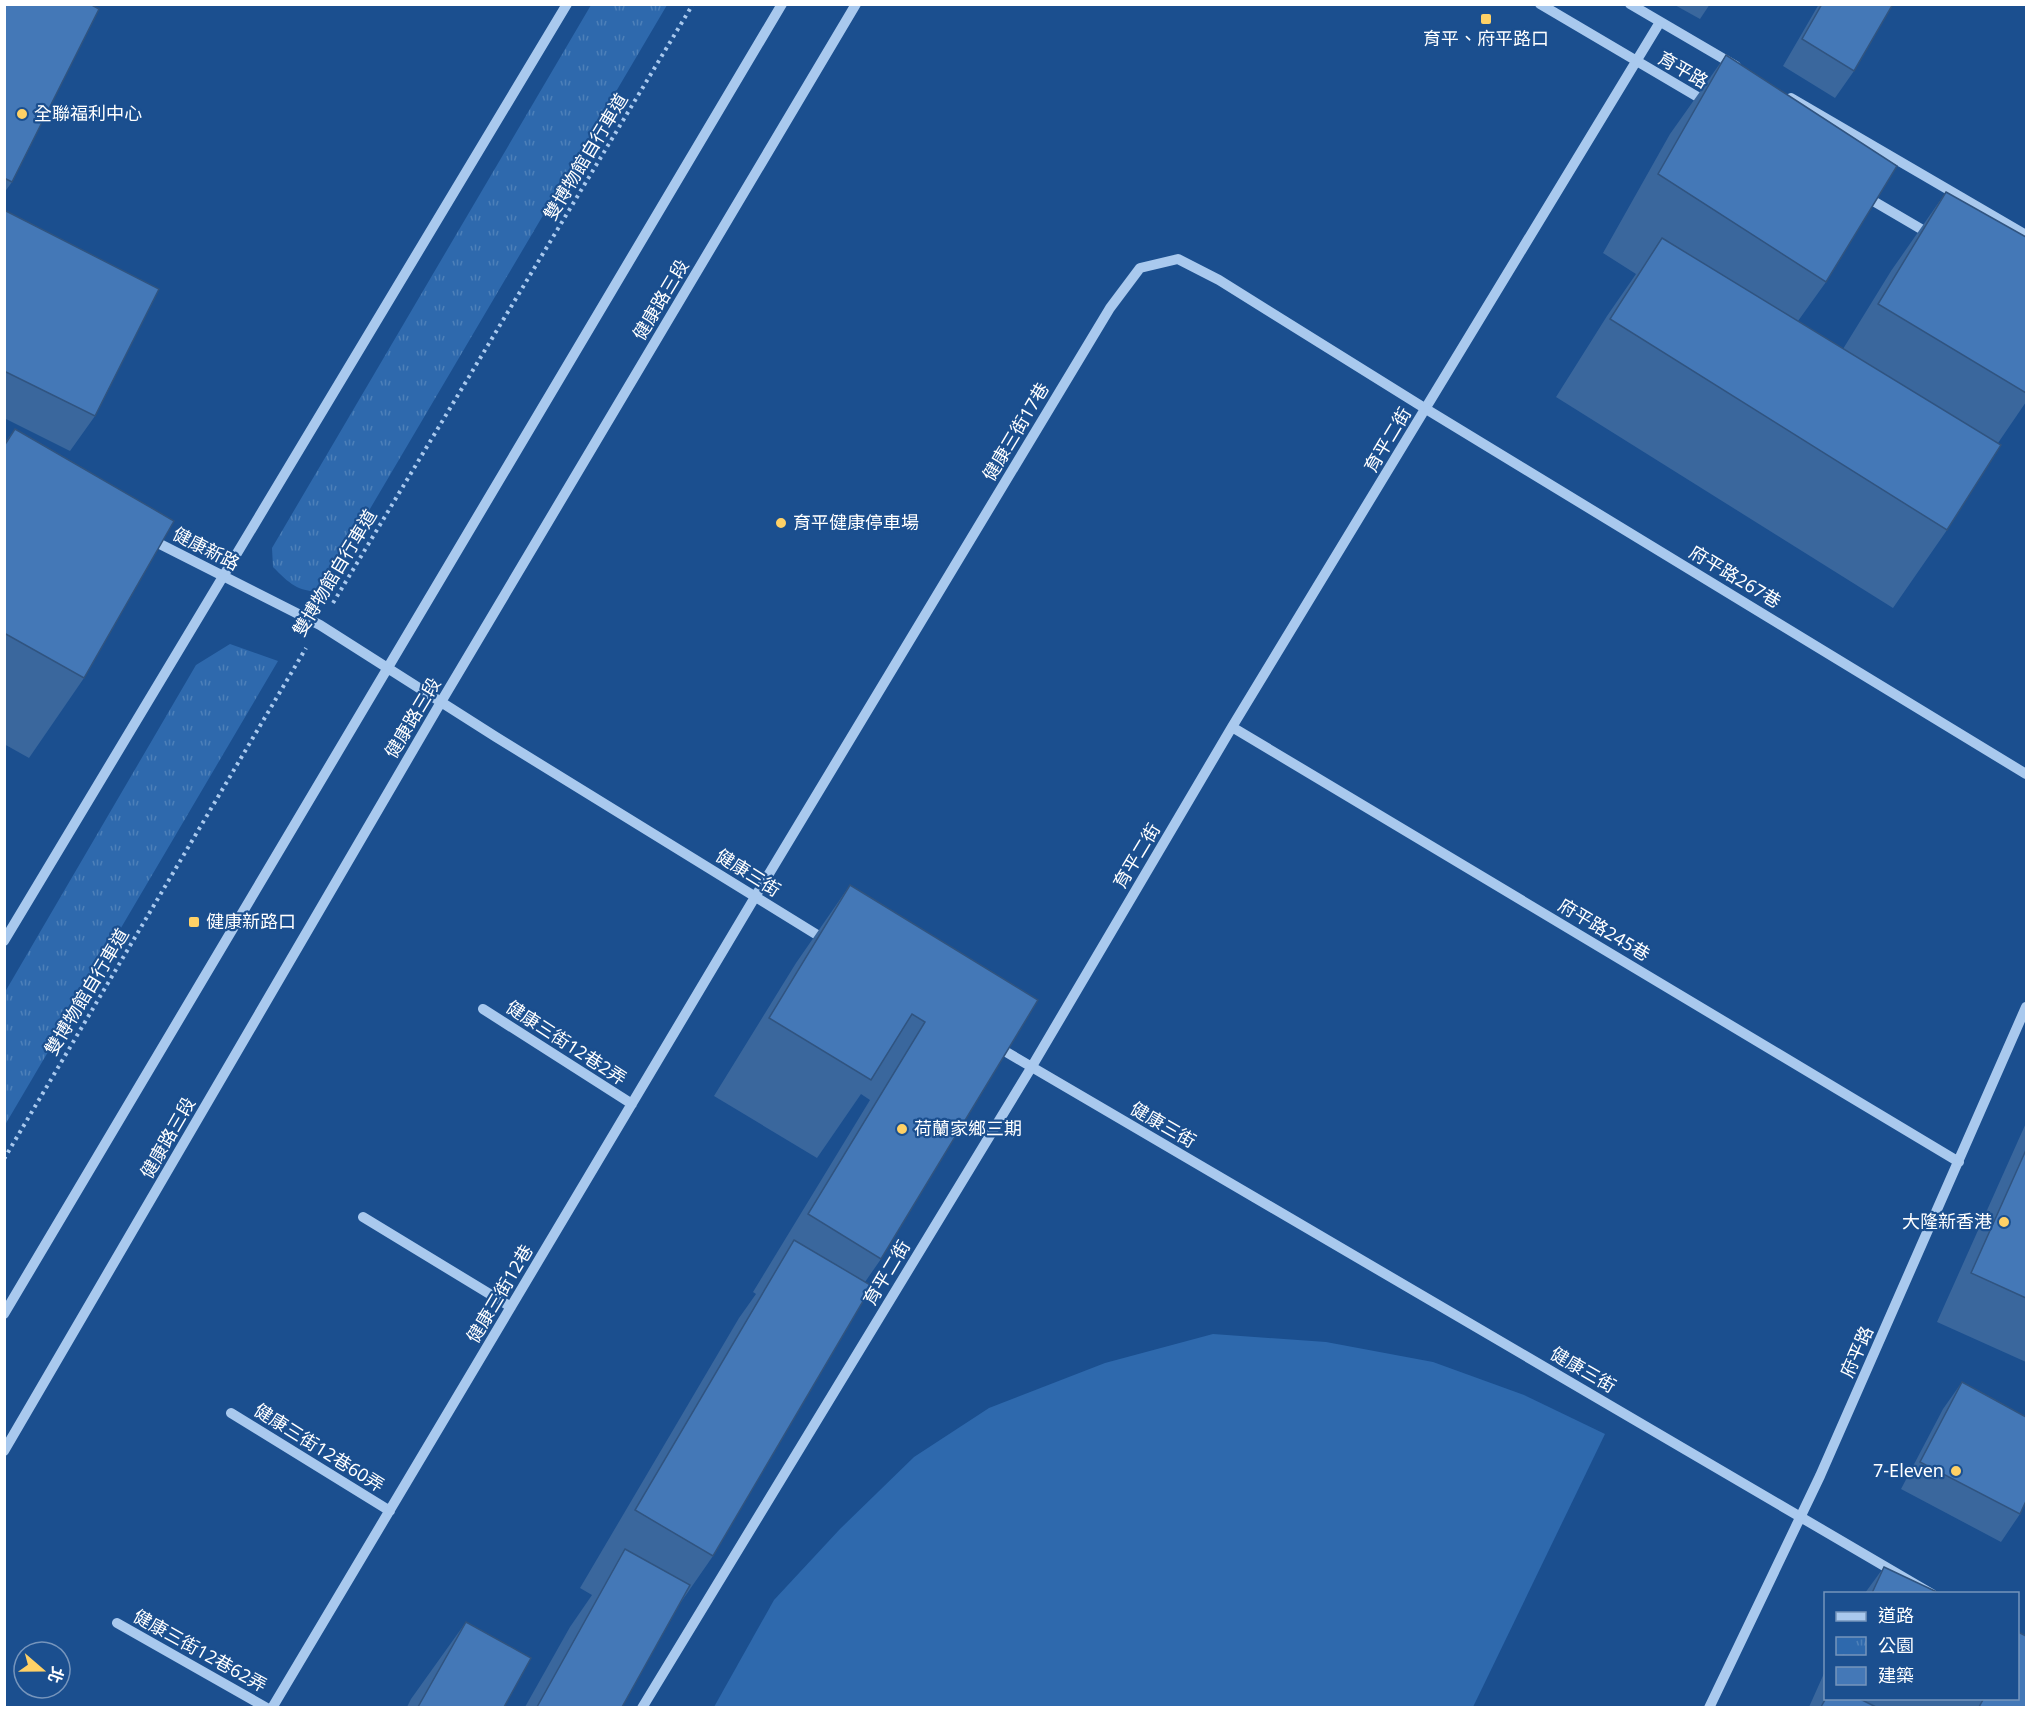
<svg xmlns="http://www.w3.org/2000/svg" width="2031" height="1712" font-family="'Noto Sans','Noto Sans TC',sans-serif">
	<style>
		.park { fill: url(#park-tufts) }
		.pitch { fill: #2e69ad }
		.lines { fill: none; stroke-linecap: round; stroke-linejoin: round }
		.path { stroke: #a9c9ee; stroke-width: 4; stroke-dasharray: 3 4.5; stroke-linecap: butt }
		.minor { stroke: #a9c9ee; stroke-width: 10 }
		.wall { fill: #3a679d }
		.building { fill: #4478b7; stroke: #305480; stroke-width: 1.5 }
		.poi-dot { fill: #ffd166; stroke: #1b4f8f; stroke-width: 2 }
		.labels { text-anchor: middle; stroke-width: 4.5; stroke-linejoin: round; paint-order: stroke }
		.poi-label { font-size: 18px; fill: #fff; stroke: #1b4f8f; text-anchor: start }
		.street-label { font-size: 18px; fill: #fff; stroke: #1b4f8f }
	</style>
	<defs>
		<pattern id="park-tufts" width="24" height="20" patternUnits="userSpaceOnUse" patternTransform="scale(1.5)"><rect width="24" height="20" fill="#2e69ad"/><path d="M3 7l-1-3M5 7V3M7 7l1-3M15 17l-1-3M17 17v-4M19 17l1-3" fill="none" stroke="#4d80b9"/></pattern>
	</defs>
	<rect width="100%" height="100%" fill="#1b4f8f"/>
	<path class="park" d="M591,5H667L321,592C297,591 290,584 273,567L272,548Z
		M230,644L278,661L5,1125V992L196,665Z"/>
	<path class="pitch" d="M1213,1334L1326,1342L1433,1362L1524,1395L1605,1434L1473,1707H714L774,1600L840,1529L914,1457L989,1408L1105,1363Z"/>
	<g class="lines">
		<path class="path" d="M333,603L693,4
			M4,1159L306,648"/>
		<path class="minor" d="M1540,4L1708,103
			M1630,4L1736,66
			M1791,98L2026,235
			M1863,195L1933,236
			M150,539L320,625L496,737L827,941
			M1232,727L1959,1162
			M4,941L567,4
			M483,1009L632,1104
			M996,1046L1932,1594
			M363,1217L511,1307
			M4,1314L782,4
			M231,1413L390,1511
			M4,1451L441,702L856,4
			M117,1623L267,1708
			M272,1708L755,897L1110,308L1140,268L1178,259L1219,280L1426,409L2026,774
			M642,1708L1031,1068L1232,727L1660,22
			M1709,1708L1820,1476L2026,1007"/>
	</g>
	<path class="wall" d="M4,4L12,182L4,193Z
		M1673,4H1710L1700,19Z
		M1819,4H1893L1854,71L1835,98L1783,66Z
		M1726,55L1826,282L1798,321L1843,349L1891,271L1946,192L2026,237V402L1998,443L1947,530L1893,608L1556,397L1607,316L1636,274L1603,253L1670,134Z
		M4,210L95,416L70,451L4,418Z
		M15,429L84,678L29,758L4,744V444Z
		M850,885L1038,1000L881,1259L865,1282L713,1556L679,1605L622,1707H525L570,1627L592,1595L580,1588L739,1318L756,1294L753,1292L870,1100L861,1094L817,1158L714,1096L796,963Z
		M2026,1123V1362L1937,1322Z
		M1962,1382L2020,1514L2001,1542L1901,1489L1943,1409Z
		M1884,1567L1939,1593H1865Z
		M466,1622L504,1707H407L411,1699Z
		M1826,1669V1698H2018L2026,1707H1809Z"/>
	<path class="building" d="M4,4H90L99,9L12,182L4,178Z
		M1822,4H1893L1854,71L1802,39Z
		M1726,55L1897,166L1826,282L1658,174Z
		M1946,192L2026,237V393L1878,304Z
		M4,210L159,289L95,416L4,371Z
		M1662,238L2001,445L1947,530L1610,319Z
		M15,429L174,521L84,678L4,633V446Z
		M850,885L1038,1000L881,1259L808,1214L925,1022L912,1014L871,1080L769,1018Z
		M2026,1150V1298L1971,1273Z
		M794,1240L872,1286L713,1556L635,1510Z
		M1962,1382L2026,1417V1501L2020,1514L1920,1462Z
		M625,1549L690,1585L622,1707H537Z
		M1884,1567L1939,1593H1872Z
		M466,1622L531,1658L504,1707H418Z
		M2018,1632L2026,1636V1707H1979L1984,1698H2018Z
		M1826,1698H1858L1876,1707H1821Z"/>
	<g class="poi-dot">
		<rect x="1480" y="13" width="12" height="12" rx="3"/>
		<circle cx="22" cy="114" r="6"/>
		<circle cx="781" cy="523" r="6"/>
		<rect x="188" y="916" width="12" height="12" rx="3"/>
		<circle cx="902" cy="1129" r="6"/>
		<circle cx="2004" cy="1222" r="6"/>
		<circle cx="1956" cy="1471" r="6"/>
	</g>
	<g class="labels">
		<g class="poi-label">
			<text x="1486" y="45" text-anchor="middle">育平、府平路口</text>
			<text x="34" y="120">全聯福利中心</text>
			<text x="793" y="529">育平健康停車場</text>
			<text x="206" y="928">健康新路口</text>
			<text x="914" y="1135">荷蘭家鄉三期</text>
			<text x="1992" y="1228" text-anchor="end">大隆新香港</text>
			<text x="1944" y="1477" text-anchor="end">7-Eleven</text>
		</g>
		<g class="street-label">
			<text transform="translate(1683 70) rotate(30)" y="6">育平路</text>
			<text transform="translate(586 157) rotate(-59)" y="6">雙博物館自行車道</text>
			<text transform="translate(661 300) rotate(-59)" y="6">健康路三段</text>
			<text transform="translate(1016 432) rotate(-59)" y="6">健康三街17巷</text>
			<text transform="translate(1388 440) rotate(-59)" y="6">育平二街</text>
			<text transform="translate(206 549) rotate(27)" y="6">健康新路</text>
			<text transform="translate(335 573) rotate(-59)" y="6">雙博物館自行車道</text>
			<text transform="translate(1735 577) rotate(31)" y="6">府平路267巷</text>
			<text transform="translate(413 718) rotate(-59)" y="6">健康路三段</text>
			<text transform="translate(1137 856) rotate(-59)" y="6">育平二街</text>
			<text transform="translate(748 873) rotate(32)" y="6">健康三街</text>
			<text transform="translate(1604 930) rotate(31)" y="6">府平路245巷</text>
			<text transform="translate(87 992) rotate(-59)" y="6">雙博物館自行車道</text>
			<text transform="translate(566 1043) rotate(33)" y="6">健康三街12巷2弄</text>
			<text transform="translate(1163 1125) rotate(30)" y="6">健康三街</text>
			<text transform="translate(168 1138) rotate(-60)" y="6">健康路三段</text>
			<text transform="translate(887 1273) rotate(-59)" y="6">育平二街</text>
			<text transform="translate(500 1294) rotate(-59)" y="6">健康三街12巷</text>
			<text transform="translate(1857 1352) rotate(-66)" y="6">府平路</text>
			<text transform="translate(1583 1370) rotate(30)" y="6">健康三街</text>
			<text transform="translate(319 1448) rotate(32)" y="6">健康三街12巷60弄</text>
			<text transform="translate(200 1651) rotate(29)" y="6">健康三街12巷62弄</text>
		</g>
	</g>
	<rect width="2031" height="1712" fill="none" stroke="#ffffff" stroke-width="12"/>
	<rect x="1824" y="1592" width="195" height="108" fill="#1b4f8f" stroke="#7695bc" stroke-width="1.5"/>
	<rect x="1836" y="1612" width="30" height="9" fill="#a9c9ee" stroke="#7695bc" stroke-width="1.5"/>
	<text x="1878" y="1622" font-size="18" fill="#ffffff">道路</text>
	<rect x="1836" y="1637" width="30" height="18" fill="url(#park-tufts)" stroke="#7695bc" stroke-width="1.5"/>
	<text x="1878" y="1652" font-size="18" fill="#ffffff">公園</text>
	<rect x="1836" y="1667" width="30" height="18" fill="#4478b7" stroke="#7695bc" stroke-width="1.5"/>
	<text x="1878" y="1682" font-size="18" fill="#ffffff">建築</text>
	<g transform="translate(42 1670) rotate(110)"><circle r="28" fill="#1b4f8f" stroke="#7695bc" stroke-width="1.5"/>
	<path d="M0-4.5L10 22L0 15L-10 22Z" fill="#ffd166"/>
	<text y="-9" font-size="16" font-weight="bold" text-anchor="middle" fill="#ffffff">北</text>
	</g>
</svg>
